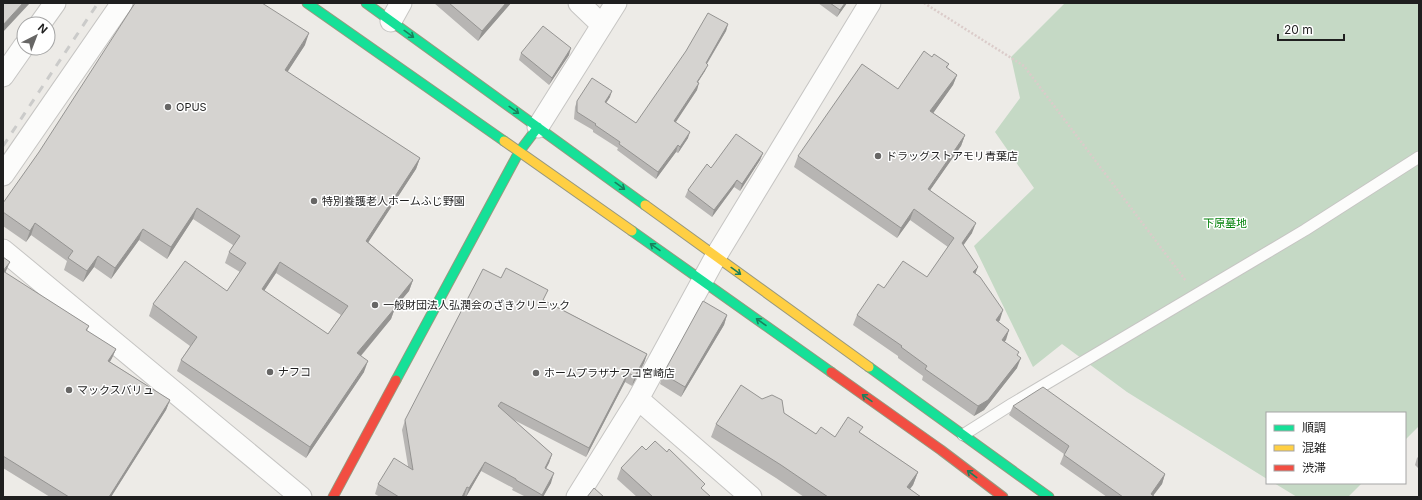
<svg xmlns="http://www.w3.org/2000/svg" width="1422" height="500" font-family="Inter,'Noto Sans JP',sans-serif">
	<style>
		.cemetery { fill: #c5d9c5 }
		.lines { fill: none; stroke-linecap: round; stroke-linejoin: round }
		.lane-casing { stroke: #c6c5c3; stroke-width: 13 }
		.street-casing { stroke: #c6c5c3; stroke-width: 23 }
		.fast-casing { stroke: #97987e; stroke-width: 11 }
		.slow-casing { stroke: #97987e; stroke-width: 11 }
		.jam-casing { stroke: #97987e; stroke-width: 11 }
		.path { stroke: #dbccca; stroke-width: 2.5; stroke-dasharray: 2 2; stroke-linecap: butt }
		.lane { stroke: #fcfcfb; stroke-width: 11 }
		.street { stroke: #fcfcfb; stroke-width: 21 }
		.fast { stroke: #16e098; stroke-width: 9 }
		.slow { stroke: #ffcf43; stroke-width: 9 }
		.jam { stroke: #f24e42; stroke-width: 9 }
		.rail { stroke: #cbcbca; stroke-width: 3; stroke-dasharray: 8 8; stroke-linecap: butt }
		.wall { fill: #b7b5b3; fill-rule: evenodd }
		.shaded-wall { fill: #959492 }
		.building { fill: #d5d3d0; stroke: #959492; fill-rule: evenodd }
		.oneway { stroke: #1a805c }
		.poi-dot { fill: #676665; stroke: #fff; stroke-width: 1.5 }
		.labels { text-anchor: middle; stroke-width: 3; stroke-linejoin: round; paint-order: stroke }
		.poi-label { font-size: 11px; fill: #1f1f1f; stroke: #fff; text-anchor: start }
		.park-label { font-size: 11px; fill: #06830d; stroke: #fff }
	</style>
	<rect width="100%" height="100%" fill="#edebe7"/>
	<path class="cemetery" d="M1065,3H1419V426L1405,440V413H1267V479L1127,392L1062,344L1033,367L974,246L1034,188L995,132L1020,98L1011,57Z
		M1274,483H1362L1348,497H1297Z"/>
	<g class="lines">
		<defs>
			<path id="lane" d="M963,435L1012,404L1305,230L1419,157"/>
			<path id="street" d="M579,3L602,25
				M391,21L401,3
				M40,24L55,3
				M3,76L24,46
				M538,127L616,3
				M3,175L122,3
				M3,250L301,497
				M638,399L751,497
				M577,497L638,399L716,256L870,3"/>
			<path id="fast" d="M307,3L504,141
				M366,3L645,205
				M632,231L831,372
				M869,367L1049,497
				M396,380L519,152L538,127"/>
			<path id="slow" d="M504,141L632,231
				M645,205L869,367"/>
			<path id="jam" d="M831,372L941,450L1003,497
				M333,497L396,380"/>
		</defs>
		<use href="#lane" class="lane-casing"/>
		<use href="#street" class="street-casing"/>
		<use href="#fast" class="fast-casing"/>
		<use href="#slow" class="slow-casing"/>
		<use href="#jam" class="jam-casing"/>
		<path class="path" d="M924,3L1024,66L1186,281"/>
		<use href="#lane" class="lane"/>
		<use href="#street" class="street"/>
		<use href="#fast" class="fast"/>
		<use href="#slow" class="slow"/>
		<use href="#jam" class="jam"/>
		<path class="rail" d="M3,146L98,3"/>
	</g>
	<path class="wall" d="M434,3H511L478,41Z
		M818,3H847L837,17Z
		M728,24L726,31L707,64L705,71L698,82L697,90L675,122L688,138L678,153L676,152L656,179L617,150L618,148L593,132V130L574,119L575,107L577,101L610,97L606,103L636,123Z
		M305,45L287,72L420,158L416,169L368,242L413,280L409,291L395,308L391,319L361,356L364,372L306,458L177,371L181,360L190,346L149,316L153,304L227,291L240,272L225,263L229,252L233,245L193,219L167,259L139,240L111,279L94,267L83,282L64,270L67,261L31,235L26,242L3,226V203ZM276,273L341,315L328,334L264,291Z
		M521,53L569,55L549,85L519,60Z
		M932,57L949,64L947,68L957,75L953,85L933,113L965,135L961,146L930,190L972,233L963,245L976,274L1000,320L998,322L1009,330L1004,341L1018,356L1017,368L984,410L974,416L922,380L923,376L898,358V356L853,325L857,315L884,288L927,277L948,247L910,220L897,238L794,167L798,156L898,89Z
		M763,153L760,160L740,191L734,187L712,217L685,197L688,190L711,168Z
		M3,257L6,271L5,273L89,326L87,331L116,349L112,358L110,362L170,400L166,410L111,497H50L3,468Z
		M544,300L647,354L644,363L632,386L625,382L586,457L514,420L552,454L549,463L546,469L551,483L543,497H526L512,490L513,488L481,471L466,497H380L375,494L378,484L408,466L402,430L405,420Z
		M727,315L724,325L681,397L660,384L663,374Z
		M1013,406L1165,474L1162,484L1153,496L1155,497H1107L1060,464L1064,454L1009,415Z
		M784,413L816,434L835,437L861,433L918,472L913,485L910,489L921,497H804L776,478L711,437L716,424Z
		M646,450L703,490L711,497H637L617,479L621,468Z
		M1419,456V469L1415,465L1417,458Z"/>
	<path class="shaded-wall" d="M23,3H30L3,32V25Z
		M506,3H511L478,41L482,31Z
		M845,3H847L837,17L840,10Z
		M728,24L726,31L703,70L706,63Z
		M309,33L305,45L281,82L285,70Z
		M571,48L569,55L549,85L552,78Z
		M708,65L705,71L694,88L697,82Z
		M957,75L953,85L927,122L930,111Z
		M699,83L697,90L672,128L674,121Z
		M612,91L610,97L602,109L605,102Z
		M690,132L688,138L678,153L680,147Z
		M965,135L961,146L924,199L928,189Z
		M678,145L676,152L656,179L658,172Z
		M763,153L760,160L740,191L742,184Z
		M420,158L416,169L362,252L366,241Z
		M737,180L734,187L712,217L714,210Z
		M197,208L193,219L167,259L171,247Z
		M914,209L910,220L897,238L901,228Z
		M35,223L31,235L26,242L30,231Z
		M976,223L972,233L958,253L962,243Z
		M143,229L139,240L111,279L115,268Z
		M98,256L94,267L83,282L87,271Z
		M10,262L6,271L3,276V272Z
		M280,262L276,273L258,300L262,289Z
		M978,267L974,277L973,272Z
		M413,280L409,291L387,317L392,306Z
		M395,308L391,319L353,365L357,353Z
		M1003,310L1000,320L992,330L996,320Z
		M727,315L724,325L681,397L685,387Z
		M1009,330L1006,340L998,350L1002,340Z
		M116,349L112,358L104,371L108,361Z
		M647,354L644,363L632,386L635,376Z
		M1021,358L1017,368L984,410L974,416L978,406Z
		M368,361L364,372L306,458L310,447Z
		M628,373L625,382L586,457L589,448Z
		M170,400L166,410L111,497H109Z
		M552,454L549,463L541,477L545,468Z
		M485,462L481,471L466,497L469,488Z
		M918,472L913,485L904,497L907,487Z
		M554,473L551,483L543,497H541Z
		M1165,474L1162,484L1152,497L1151,494Z
		M467,487L464,497H462Z"/>
	<path class="building" d="M3,3H23L3,25Z
		M135,3H262L309,33L285,70L420,158L366,241L413,280L392,306L395,308L357,353L368,361L310,447L181,360L197,337L153,304L185,261L227,291L246,263L229,252L240,236L197,208L171,247L143,229L115,268L98,256L87,271L68,258L73,251L35,223L30,231L3,212V203L39,152ZM280,262L348,306L328,334L262,289Z
		M449,3H506L482,31Z
		M830,3H845L840,10Z
		M708,13L728,24L706,63L708,65L697,82L699,83L674,121L690,132L680,147L678,145L658,172L619,144L620,142L595,125L596,124L577,112V101L592,78L612,91L605,102L636,123L686,51Z
		M543,26L571,48L552,78L521,53Z
		M924,51L932,57L934,54L949,64L946,67L957,75L930,111L965,135L928,189L976,223L962,243L978,267L973,272L980,277L1003,310L996,320L1009,330L1002,340L1019,352L1017,355L1021,358L988,400L978,406L925,369L927,366L901,347L902,346L857,315L878,284L884,288L903,261L927,277L954,238L914,209L901,228L798,156L862,64L898,89Z
		M736,134L763,153L742,184L737,180L714,210L688,190L707,164L711,168Z
		M3,257L10,262L3,271L89,326L86,330L116,349L108,361L170,400L109,497H69L3,456Z
		M506,268L548,290L543,300L647,354L635,376L628,373L589,448L501,402L498,406L552,454L545,468L554,473L542,495L516,480V479L485,462L469,488L467,487L462,497H399L378,484L394,458L413,470L405,420L483,269L501,278Z
		M703,301L727,315L685,387L663,374Z
		M741,385L762,399L772,395L782,400L784,413L816,434L821,427L835,437L848,417L863,427L859,432L918,472L907,487L921,497H828L781,465L716,424Z
		M1043,387L1165,474L1151,494L1155,497H1123L1064,455L1069,446L1013,406Z
		M655,441L667,452L669,449L705,484L701,488L711,497H653L621,468L642,446L646,450Z
		M594,488L604,497H587Z"/>
	<defs><path id="oneway-shaft" d="M-6 0H5M1.5-3L5.5 0L1.5 3" fill="none" stroke-width="1.6" stroke-linecap="round" stroke-linejoin="round"/></defs>
	<g class="oneway">
		<use href="#oneway-shaft" transform="translate(409 34) rotate(36)"/>
		<use href="#oneway-shaft" transform="translate(514 110) rotate(36)"/>
		<use href="#oneway-shaft" transform="translate(620 186) rotate(36)"/>
		<use href="#oneway-shaft" transform="translate(655 247) rotate(-145)"/>
		<use href="#oneway-shaft" transform="translate(736 271) rotate(36)"/>
		<use href="#oneway-shaft" transform="translate(761 322) rotate(-145)"/>
		<use href="#oneway-shaft" transform="translate(867 398) rotate(-145)"/>
		<use href="#oneway-shaft" transform="translate(972 474) rotate(-143)"/>
	</g>
	<g class="poi-dot">
		<circle cx="168" cy="107" r="4"/>
		<circle cx="878" cy="156" r="4"/>
		<circle cx="314" cy="201" r="4"/>
		<circle cx="375" cy="305" r="4"/>
		<circle cx="270" cy="372" r="4"/>
		<circle cx="536" cy="373" r="4"/>
		<circle cx="69" cy="390" r="4"/>
	</g>
	<g class="labels">
		<g class="poi-label">
			<text x="176" y="111">OPUS</text>
			<text x="886" y="160">ドラッグストアモリ青葉店</text>
			<text x="322" y="205">特別養護老人ホームふじ野園</text>
			<text x="383" y="309">一般財団法人弘潤会のざきクリニック</text>
			<text x="278" y="376">ナフコ</text>
			<text x="544" y="377">ホームプラザナフコ宮崎店</text>
			<text x="77" y="394">マックスバリュ</text>
		</g>
		<g class="park-label">
			<text x="1225" y="227">下原墓地</text>
		</g>
	</g>
	<rect width="1422" height="500" fill="none" stroke="#1f1f1f" stroke-width="8"/>
	<rect x="1266" y="412" width="140" height="72" fill="#ffffff" stroke="#a5a5a5"/>
	<rect x="1274" y="425" width="20" height="6" fill="#16e098" stroke="#a5a5a5"/>
	<text x="1302" y="432" font-size="12" fill="#1f1f1f">順調</text>
	<rect x="1274" y="445" width="20" height="6" fill="#ffcf43" stroke="#a5a5a5"/>
	<text x="1302" y="452" font-size="12" fill="#1f1f1f">混雑</text>
	<rect x="1274" y="465" width="20" height="6" fill="#f24e42" stroke="#a5a5a5"/>
	<text x="1302" y="472" font-size="12" fill="#1f1f1f">渋滞</text>
	<g transform="translate(36 36) rotate(42)"><circle r="19" fill="#ffffff" stroke="#a5a5a5"/>
	<path d="M0-3L7 15L0 10L-7 15Z" fill="#676665"/>
	<text y="-6" font-size="11" font-weight="bold" text-anchor="middle" fill="#1f1f1f">N</text>
	</g>
	<path d="M1278 34v6h66v-6" fill="none" stroke="#1f1f1f" stroke-width="2"/>
	<text x="1284" y="34" font-size="12" fill="#1f1f1f" stroke="#ffffff" stroke-width="3" paint-order="stroke">20 m</text>
</svg>
